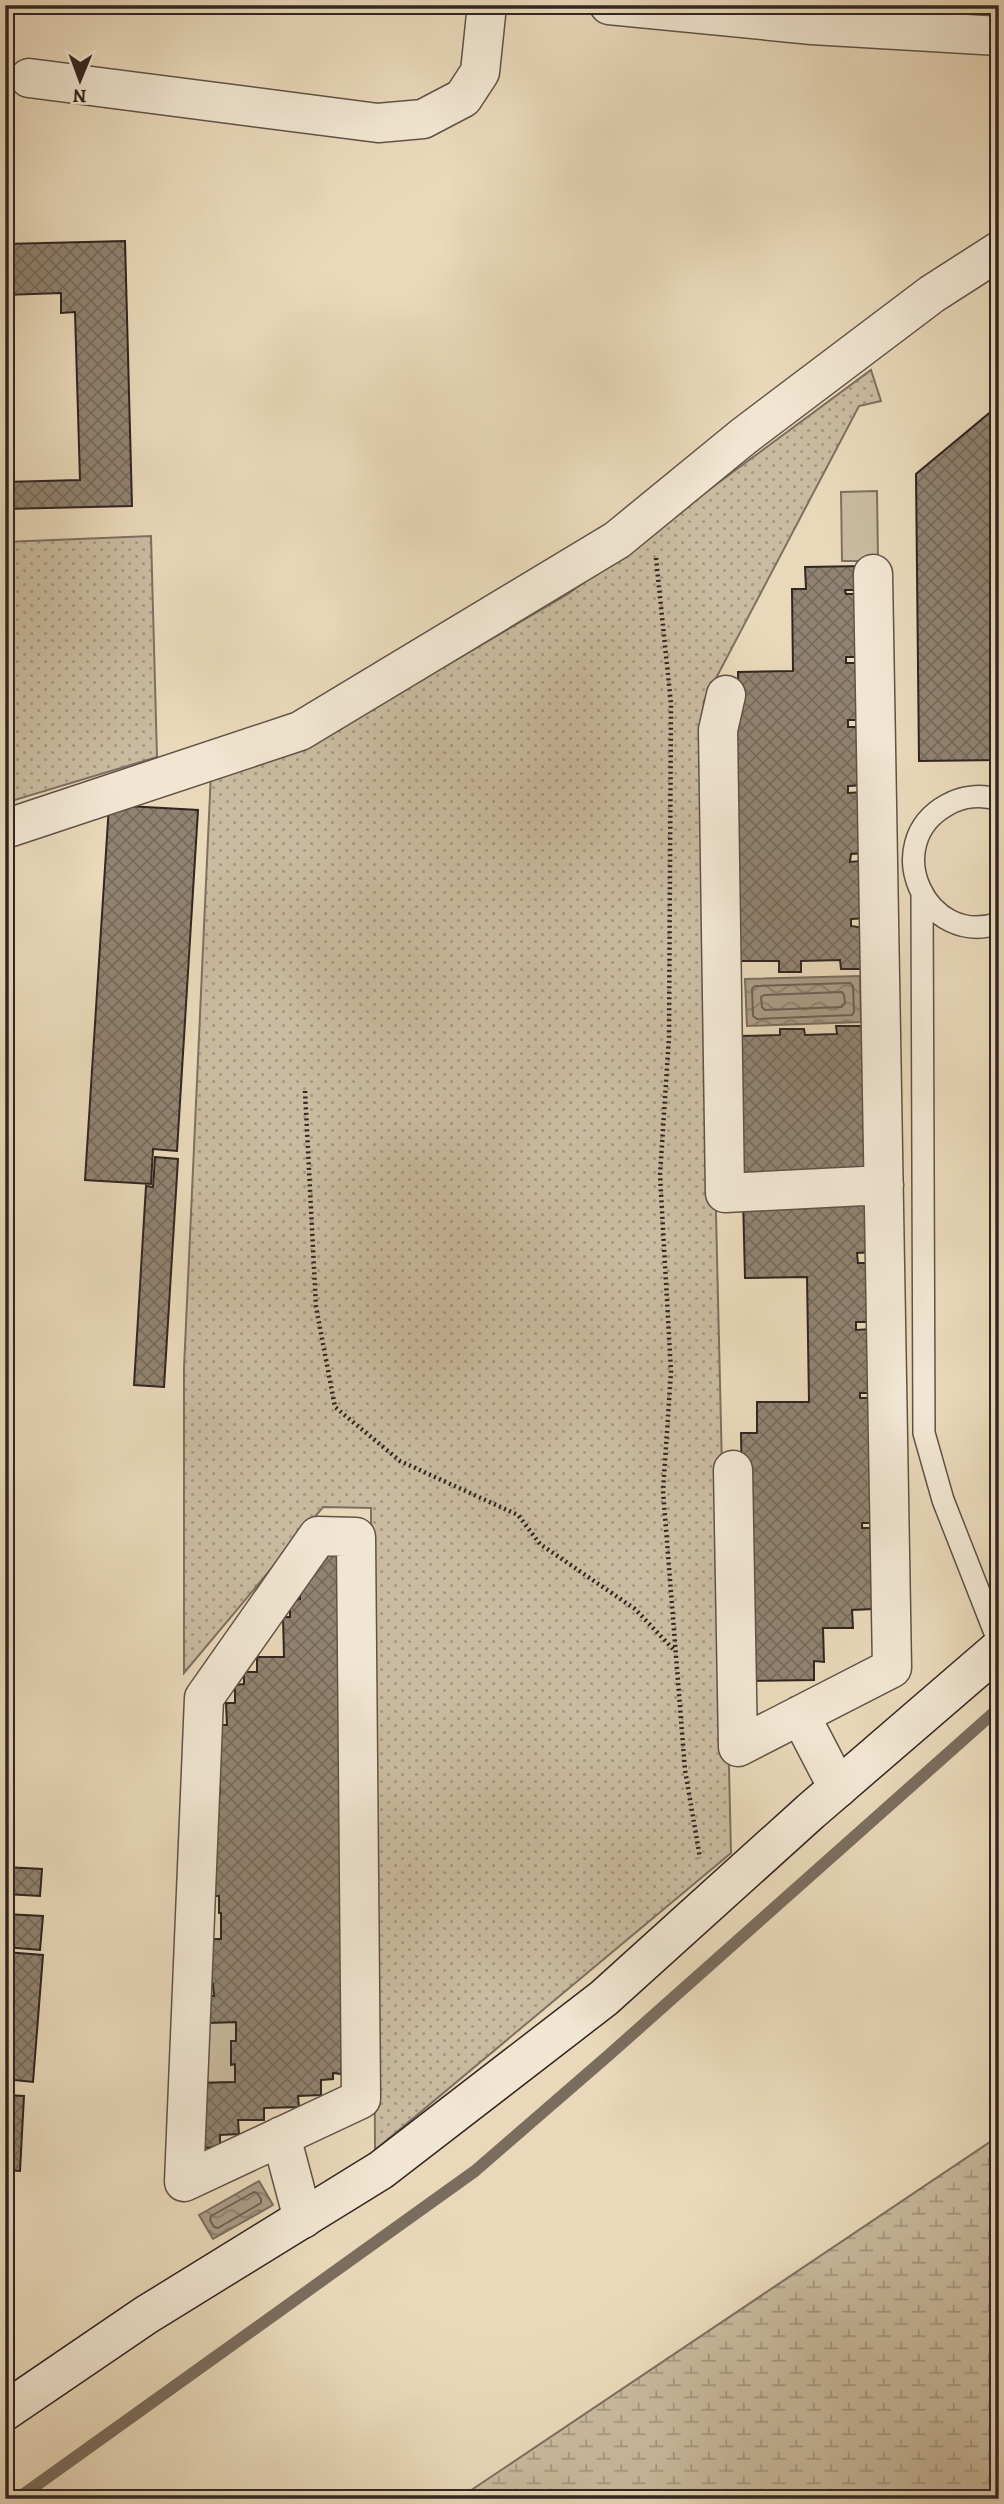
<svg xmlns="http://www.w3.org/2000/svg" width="1004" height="2504" font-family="Alegreya,serif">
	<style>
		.grass { fill: url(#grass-dots); stroke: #7e7060; stroke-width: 2 }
		.wetland { fill: url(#wetland-marsh); stroke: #7e7060; stroke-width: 2 }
		.park { fill: #cabba0; stroke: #7e7060; stroke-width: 2 }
		.water { fill: url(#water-waves); stroke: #7b6d5e; stroke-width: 2 }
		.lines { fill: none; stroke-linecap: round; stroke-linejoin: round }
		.shore { stroke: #6e6154; stroke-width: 2 }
		.stream { stroke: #7b6d5e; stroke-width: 12 }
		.building { fill: url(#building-cross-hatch); stroke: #322621; stroke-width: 2 }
		.lane-casing { stroke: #605347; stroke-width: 24 }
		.street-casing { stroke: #605347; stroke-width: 41 }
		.secondary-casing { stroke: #322621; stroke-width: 41 }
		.path { stroke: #322621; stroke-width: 4.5; stroke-dasharray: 2 3.5; stroke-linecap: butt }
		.lane { stroke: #f1e6d2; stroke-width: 21 }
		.street { stroke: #f1e6d2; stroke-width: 38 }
		.secondary { stroke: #f1e6d2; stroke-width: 38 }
	</style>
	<defs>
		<pattern id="grass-dots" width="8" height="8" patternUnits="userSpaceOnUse" patternTransform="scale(1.75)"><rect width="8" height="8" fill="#cabba0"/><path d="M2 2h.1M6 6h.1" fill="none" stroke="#a59882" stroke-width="1.8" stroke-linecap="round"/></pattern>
		<pattern id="wetland-marsh" width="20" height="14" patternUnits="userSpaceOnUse" patternTransform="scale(1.75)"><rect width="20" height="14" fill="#cabba0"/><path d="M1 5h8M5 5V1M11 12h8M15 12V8" fill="none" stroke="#a59882"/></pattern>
		<pattern id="water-waves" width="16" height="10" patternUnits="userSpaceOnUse" patternTransform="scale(1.75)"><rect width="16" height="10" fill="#ab9c86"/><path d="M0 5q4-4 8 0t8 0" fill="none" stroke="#8c7f6d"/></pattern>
		<pattern id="building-cross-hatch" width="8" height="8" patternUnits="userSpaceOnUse" patternTransform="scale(1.75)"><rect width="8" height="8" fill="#918371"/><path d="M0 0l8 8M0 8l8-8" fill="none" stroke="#776b5c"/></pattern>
	</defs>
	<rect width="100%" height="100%" fill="#e9d9ba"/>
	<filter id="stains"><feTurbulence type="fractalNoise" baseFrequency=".00286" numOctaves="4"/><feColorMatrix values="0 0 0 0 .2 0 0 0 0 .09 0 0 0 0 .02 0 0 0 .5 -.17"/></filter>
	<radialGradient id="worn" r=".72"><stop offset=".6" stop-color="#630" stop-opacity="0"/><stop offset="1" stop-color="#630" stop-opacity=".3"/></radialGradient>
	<path class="grass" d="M871,370L881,401L859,406L704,701L731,1853L375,2150L371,1508L323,1507L184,1673V1368L211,772L336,730L568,594Z
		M151,536L157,757L5,803V542Z"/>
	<path class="wetland" d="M999,2136V2499H458Z"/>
	<path class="park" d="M877,491L878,561H842L841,492Z
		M236,2022V2041L231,2042V2064H235V2082L199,2083L205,2023Z"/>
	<path class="water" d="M860,976L861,1022L747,1026L745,979Z
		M259,2181L273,2205L213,2239L199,2215Z"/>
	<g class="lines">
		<path class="shore" d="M850,983L853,986L854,1012L852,1015L757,1019L753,1016L752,989L755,986Z
			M842,992L844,995L845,1003L842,1007L765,1010L762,1007L761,997L764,995Z
			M254,2192L257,2193L261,2199V2203L218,2228L214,2227L210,2220L211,2216Z"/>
		<path class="stream" d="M17,2499L475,2171L610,2054L999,1708"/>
	</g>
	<path class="building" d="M125,241L132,506L5,509V482L80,480L75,312L61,313V293L5,295V244Z
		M999,405V760L919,761L916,474Z
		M864,566V590H845L846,594H854L865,657H846V663H856L867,720H848V727H857L867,785L848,786V793L862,792L868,853L851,854L850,862L860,861L869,918L851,919V926L865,928L862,969H841L840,960L801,961V972H779V961H730V714H739L738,672L793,671L792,589H806L805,567Z
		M109,805L198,810L177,1151L153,1149L151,1184L85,1180Z
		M836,1026H863L876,1252L857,1253L858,1263H871L877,1322H856V1330L871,1329L878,1393H860V1398H870L880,1523H862V1528H870L873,1609L852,1610L853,1628H823L824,1662L814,1661V1680L745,1681L741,1433H757V1402H809L807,1277L745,1278L739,1036L780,1035V1029H804L805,1035L837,1034Z
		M155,1157L178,1159L164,1387L134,1385L146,1186L153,1187Z
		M314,1552H341L351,2067L341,2068V2074L333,2073V2079L321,2080V2095L298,2096L299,2107L264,2108V2120H238L239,2134L220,2135V2147L200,2148L199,2083L235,2082V2064L231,2065V2041H236V2022L205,2023L204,1996H214L213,1984L208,1985L211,1939H221V1913H219V1896H215L211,1793H220V1782H214L213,1725H227L226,1703H235V1685L244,1684V1672H257V1657H284L283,1617H290V1600L300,1599V1573Z
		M5,1867L42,1869L40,1896L5,1894Z
		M5,1914L43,1916L40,1950L5,1947Z
		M5,1952L43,1955L33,2082L5,2079Z
		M5,2095L24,2096L20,2171L5,2170Z"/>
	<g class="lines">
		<defs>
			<path id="lane" d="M999,800C982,794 962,796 947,805C878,843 926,949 999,923
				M922,893L924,1433L943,1500L999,1643"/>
			<path id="street" d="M609,5L812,25L999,36
				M29,78L378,123L423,119L463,98L480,72L487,5
				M726,695L718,730L725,1193L884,1185
				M5,829L300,731L617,540L744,436L932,294L999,251
				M733,1470L738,1747L892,1668L873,574
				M318,1536L356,1537L361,2099L184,2182L204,1698Z
				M800,1715L838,1788
				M281,2136L303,2219"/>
			<path id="secondary" d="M5,2411L146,2315L381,2170L604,1998L811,1811L999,1649"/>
		</defs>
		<use href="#lane" class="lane-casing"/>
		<use href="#street" class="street-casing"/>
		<use href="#secondary" class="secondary-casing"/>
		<path class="path" d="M656,558L671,704L669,1037L660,1175L671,1372L663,1491L685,1770L700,1858
			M305,1091L316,1307L335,1407L400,1461L518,1515L540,1544L635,1609L675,1651"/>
		<use href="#lane" class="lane"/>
		<use href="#street" class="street"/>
		<use href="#secondary" class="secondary"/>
	</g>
	<rect width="1004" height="2504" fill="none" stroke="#e9d9ba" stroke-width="28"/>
	<rect x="7" y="7" width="990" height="2490" fill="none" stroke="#322621" stroke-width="3.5"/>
	<rect x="14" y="14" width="976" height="2476" fill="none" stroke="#322621" stroke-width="2"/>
	<g transform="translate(80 80) rotate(181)" stroke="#f1e6d2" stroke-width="5" paint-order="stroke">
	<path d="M0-5L12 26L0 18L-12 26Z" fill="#322621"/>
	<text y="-10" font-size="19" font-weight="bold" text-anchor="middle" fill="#322621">N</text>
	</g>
	<rect width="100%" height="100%" filter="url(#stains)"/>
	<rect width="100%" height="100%" fill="url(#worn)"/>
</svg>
